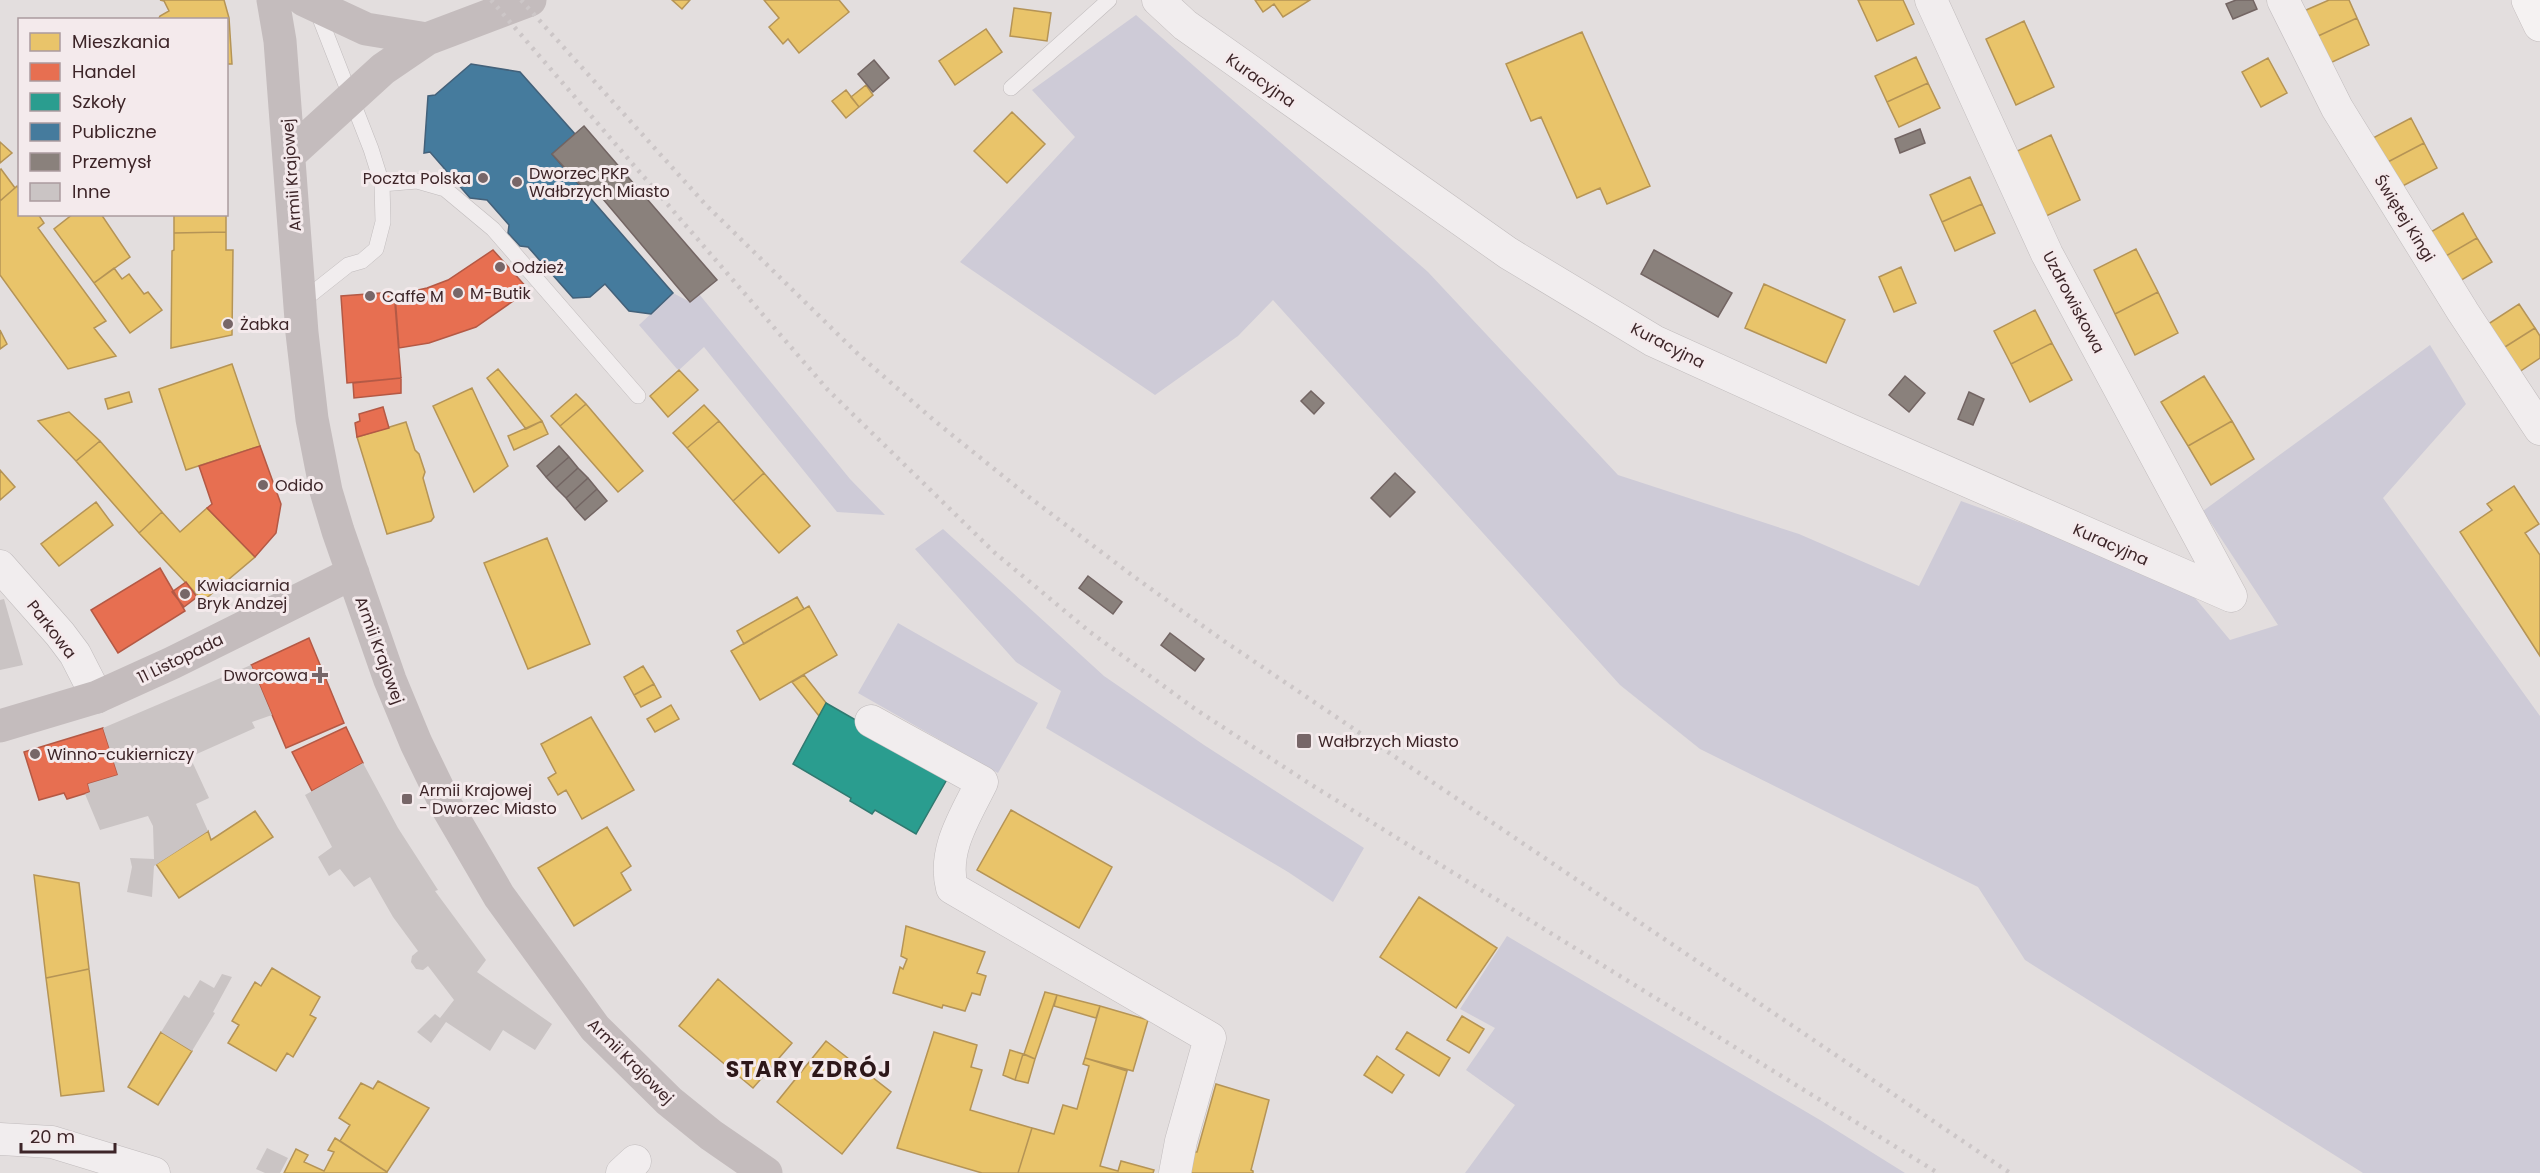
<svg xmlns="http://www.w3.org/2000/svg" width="2540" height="1173" font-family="Poppins,sans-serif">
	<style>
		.green { fill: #cecbd7 }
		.homes { fill: #e9c46a; stroke: #b59456; stroke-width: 1.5 }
		.shops { fill: #e76f51; stroke: #b45945; stroke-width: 1.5 }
		.schools { fill: #2a9d8f; stroke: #307970; stroke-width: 1.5 }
		.public { fill: #457b9d; stroke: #43617a; stroke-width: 1.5 }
		.industry { fill: #8a817c; stroke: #736563; stroke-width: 1.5 }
		.building { fill: #cac4c4 }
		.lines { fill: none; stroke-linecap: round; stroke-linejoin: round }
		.service-casing { stroke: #c1bcbd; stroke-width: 16 }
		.minor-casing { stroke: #c1bcbd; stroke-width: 33 }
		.primary-casing { stroke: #c1babb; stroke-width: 34 }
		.service { stroke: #f1edee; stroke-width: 15 }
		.minor { stroke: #f1edee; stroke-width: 32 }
		.secondary { stroke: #c4bcbd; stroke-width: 33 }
		.primary { stroke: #f5f2f2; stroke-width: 33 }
		.rail { stroke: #ccc6c7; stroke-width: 4.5; stroke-dasharray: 3 6; stroke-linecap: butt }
		.poi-dot { fill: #776668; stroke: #f4eaec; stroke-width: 2 }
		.labels { text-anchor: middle; stroke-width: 6; stroke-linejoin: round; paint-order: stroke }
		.street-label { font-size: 16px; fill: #3d2528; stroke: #f4eaec }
		.poi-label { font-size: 16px; fill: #3d2528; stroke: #f4eaec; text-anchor: start }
		.district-label { font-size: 22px; font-weight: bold; letter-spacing: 1.5px; fill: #2d1719; stroke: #f4eaec }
	</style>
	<rect width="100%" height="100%" fill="#e3dede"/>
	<path class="green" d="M1136,15L1428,272L1618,475L1799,534L1919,586L1961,501L2181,581L2230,640L2278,625L2203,511L2430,345L2466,404L2383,498L2540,716V1173H2363L2025,960L1978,887L1700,749L1620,685L1273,300L1238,336L1155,395L960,262L1075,137L1032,90Z
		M673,293L690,302L699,294L850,479L885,515L837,512L704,347L679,370L677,369L639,325Z
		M943,529L1104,676L1204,745L1364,848L1333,902L1288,872L1046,728L1061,691L1016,662L915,549Z
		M898,623L1038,703L998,773L858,693Z
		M1507,936L1820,1120L1905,1173H1465L1515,1105L1466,1070L1495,1028L1460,1009Z"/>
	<path class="homes" d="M160,0H224L229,18L232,64H226V20H158L160,16L169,11L164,1Z
		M672,0H690L682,9Z
		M764,0H839L849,12L799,53L788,39L783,44L769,27L779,18Z
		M1255,0H1310L1283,17L1274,4L1263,12Z
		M1858,0H1903L1914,24L1877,41Z
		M2329,0H2349L2357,18L2316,37L2304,11Z
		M1014,8L1051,13L1047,41L1010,36Z
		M2357,18L2369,45L2328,64L2316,37Z
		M2024,21L2054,87L2016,105L1986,39Z
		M986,29L1002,52L955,85L939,61Z
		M1582,32L1650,186L1607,204L1600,188L1577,198L1541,117L1531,121L1506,64Z
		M1916,57L1928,83L1887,102L1875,76Z
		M2268,58L2287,93L2261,107L2242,72Z
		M1928,83L1940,108L1899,127L1887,102Z
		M866,85L873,95L859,107L851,97Z
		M846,90L859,107L846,118L832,101Z
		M1012,112L1045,144L1007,183L974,151Z
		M2411,118L2424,143L2384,164L2371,139Z
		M2051,135L2080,200L2042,218L2013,153Z
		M0,142L12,153L0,163Z
		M2424,143L2437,168L2397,189L2384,164Z
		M1,169L15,188L0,201V170Z
		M1970,177L1982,204L1942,222L1930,195Z
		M17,186L20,190V214H38L44,223L38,228L106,321L94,328L116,356L68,369L0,275V201Z
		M1982,204L1995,233L1955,251L1942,222Z
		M2463,213L2477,238L2439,260L2424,236Z
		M73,214H101L130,257L94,283L54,229Z
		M174,214H226V232L174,233Z
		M226,232V250H233L232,335L171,348L172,251L174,250V233Z
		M2477,238L2492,262L2453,285L2439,260Z
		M2136,249L2158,292L2115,314L2094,270Z
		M1901,267L1916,303L1894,312L1879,277Z
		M114,268L122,279L129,274L144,294L148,292L162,310L130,333L94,283Z
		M1764,284L1845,320L1826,363L1745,328Z
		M2158,292L2178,333L2135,355L2115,314Z
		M2519,304L2535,328L2497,352L2482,328Z
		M2035,310L2052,343L2011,364L1994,331Z
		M2535,328L2540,336V358L2513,376L2497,352Z
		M0,330L7,344L0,349Z
		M2052,343L2072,380L2030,402L2011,364Z
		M232,364L260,446L186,470L159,389Z
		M498,369L542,421L526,429L487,378Z
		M679,370L698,390L668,417L650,396Z
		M2204,376L2232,421L2188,446L2161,402Z
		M472,388L508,466L474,492L433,406Z
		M129,392L132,402L108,409L105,399Z
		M576,394L586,404L560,426L551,416Z
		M586,404L643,471L618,492L560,426Z
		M704,405L719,421L687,448L673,433Z
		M69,412L100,441L76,461L38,421Z
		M542,421L548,434L514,450L508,436Z
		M719,421L764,473L733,501L687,448Z
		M2232,421L2254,459L2211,485L2188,446Z
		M406,422L415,450L419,454L425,472L423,478L434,517L431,521L387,534L357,437Z
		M100,441L162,512L139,533L76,461Z
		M0,470L15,487L0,500Z
		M764,473L810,526L779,553L733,501Z
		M2514,486L2539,524L2525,533L2540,555V656L2460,532L2492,510L2487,504Z
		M96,502L113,525L59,566L41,544Z
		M207,508L255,557L203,601L139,533L162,512L180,532Z
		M547,538L590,644L528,669L484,563Z
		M797,597L804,609L744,644L737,631Z
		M809,606L837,655L760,700L731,651Z
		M643,666L654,684L634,695L624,677Z
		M804,675L827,704L819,716L792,682Z
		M654,684L661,697L641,707L634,695Z
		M671,705L679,719L655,732L647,719Z
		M591,717L634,790L582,819L566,790L558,795L548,778L556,773L541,744Z
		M1011,810L1112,867L1079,928L977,870Z
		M255,811L273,837L179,898L156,864L208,831L211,840Z
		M607,827L631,866L621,873L631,890L574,926L538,868Z
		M34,875L79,883L89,969L46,978Z
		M1419,897L1497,948L1456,1008L1380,957Z
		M906,926L985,952L977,973L986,976L980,995L972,993L965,1011L943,1005L942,1008L893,993L900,967L903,969L907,959L901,956Z
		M272,968L320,997L310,1015L316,1018L293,1057L287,1053L276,1071L228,1043L239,1025L232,1021L255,982L261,986Z
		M89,969L104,1091L61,1096L46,978Z
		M718,979L792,1043L753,1088L679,1026Z
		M1045,992L1057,995L1035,1059L1024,1054Z
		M1057,995L1100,1006L1096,1018L1054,1006Z
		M1100,1006L1148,1020L1133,1071L1085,1058Z
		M1462,1016L1484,1029L1469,1053L1447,1040Z
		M161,1032L192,1051L158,1105L128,1087Z
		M934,1032L977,1045L971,1067L982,1070L970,1110L1032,1128L1018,1173H982L897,1148Z
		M1407,1032L1450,1058L1439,1076L1396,1049Z
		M826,1041L891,1092L842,1154L777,1102Z
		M1010,1050L1023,1054L1015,1080L1003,1075Z
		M1023,1054L1035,1059L1028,1083L1015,1080Z
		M1377,1056L1404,1075L1392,1093L1364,1075Z
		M1085,1058L1127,1071L1100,1166L1118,1171L1121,1161L1154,1170L1153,1173H1018L1032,1128L1054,1134L1063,1105L1077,1109L1089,1066L1083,1064Z
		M378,1081L429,1108L387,1172L340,1141L350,1125L339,1118L361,1083L373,1089Z
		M1216,1084L1269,1100L1251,1170L1253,1171V1173H1188L1194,1152H1197Z
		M335,1138L387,1172V1173H284L296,1149L308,1155L304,1162L324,1171L334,1152L328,1150Z"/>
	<path class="shops" d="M493,250L529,290L476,327L429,343L399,348L395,295L427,288L448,280Z
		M394,292L401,378L347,383L341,296Z
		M401,378V393L354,398L353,383Z
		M383,407L389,428L357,437L355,423L360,421L359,414Z
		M260,446L281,504L276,533L255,557L207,508L212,504L199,466Z
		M160,568L185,611L118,653L91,610Z
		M186,582L197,597L184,607L172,592Z
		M309,638L344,723L286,748L251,665Z
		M346,727L363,763L312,791L292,752Z
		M103,728L118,775L88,784L90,792L67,799L64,793L39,800L24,752Z"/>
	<path class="schools" d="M826,703L950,774L916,834L875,810L872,814L850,801L851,798L793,764Z"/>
	<path class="public" d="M471,64L520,72L575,134L552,154L673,293L651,314L629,311L605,284L590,297L573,298L528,247L520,246L508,233L509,225L487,200L470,198L430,152L424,153L428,96L435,95Z"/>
	<path class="industry" d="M2236,0H2253L2257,9L2233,19L2226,4Z
		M874,60L889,78L873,92L858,74Z
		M584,126L717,280L690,302L592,186L586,191L552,154Z
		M1920,129L1925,143L1900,153L1895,139Z
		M1654,250L1732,293L1718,317L1641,274Z
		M1905,376L1925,393L1909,412L1889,395Z
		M1311,391L1324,403L1314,414L1301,401Z
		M1969,392L1984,399L1973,425L1958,419Z
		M559,446L569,457L546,477L537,466Z
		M569,457L578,468L556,488L546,477Z
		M578,468L588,478L566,498L556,488Z
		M1395,473L1415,492L1390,517L1371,498Z
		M588,478L597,489L575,509L566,498Z
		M597,489L607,501L585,520L575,509Z
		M1088,576L1122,602L1113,614L1079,588Z
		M1170,633L1204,659L1195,671L1161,645Z"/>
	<path class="building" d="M4,599L23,665L0,670V600Z
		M251,665L272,715L252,722L255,728L190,757L209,798L196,804L208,831L154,866L152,897L127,892L132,867L130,858L154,859L153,826L148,816L100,830L85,794L90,792L88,784L118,775L103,728Z
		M363,763L398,828L438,890L435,891L486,960L477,972L552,1024L535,1050L503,1030L490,1051L446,1022L431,1043L417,1032L435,1014L440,1018L454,1000L428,966L423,970L416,969L411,962L412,956L418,951L393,917L370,877L354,887L340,869L329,876L318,857L332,847L305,795Z
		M222,974L232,977L213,1012L215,1013L192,1051L161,1032L184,995L189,998L200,980L214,988Z
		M267,1148L288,1158L280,1173H265L256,1169Z"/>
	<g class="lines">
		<defs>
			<path id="service" d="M1011,88L1109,0
				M382,184L417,181L445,189L493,229L638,396
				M300,303L348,265L362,261L376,249L383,222L382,184L371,149L316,8"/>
			<path id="minor" d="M1158,0L1185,25L1508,253L1654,341L1848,429L2231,596
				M1931,0L2047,254L2231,596
				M2283,0L2337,108L2463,312L2540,429
				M0,566L60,634L75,654L97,697
				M871,721L982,782C966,815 942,850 952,888L1210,1038L1181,1141L1175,1173
				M0,1139L52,1142L154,1173
				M622,1173L635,1161"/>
			<path id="primary" d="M2528,0L2540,25"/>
		</defs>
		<use href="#service" class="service-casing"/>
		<use href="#minor" class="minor-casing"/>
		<use href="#primary" class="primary-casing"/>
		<use href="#service" class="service"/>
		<use href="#minor" class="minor"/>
		<path class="secondary" d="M273,0L280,41L302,333L312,419L326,491L338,531L390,680L416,743L447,807L499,896L595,1028L669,1101L711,1135L766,1173
			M304,0L366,29L427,39
			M290,154L383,69L427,39L530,0
			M0,726L97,697L172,663L353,573"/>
		<use href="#primary" class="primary"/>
		<path class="rail" d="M491,0L828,390L995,553L1090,632L1195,709L1310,784L1938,1173
			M521,0L706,205L858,354L936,422L1029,497L1133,576L1221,639L2010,1173"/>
	</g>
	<g class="poi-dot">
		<circle cx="483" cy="178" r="6"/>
		<circle cx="517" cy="182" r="6"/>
		<circle cx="500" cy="267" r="6"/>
		<circle cx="458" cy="293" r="6"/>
		<circle cx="370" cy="296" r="6"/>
		<circle cx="228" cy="324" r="6"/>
		<circle cx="263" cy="485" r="6"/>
		<circle cx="185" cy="594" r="6"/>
		<path d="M317 666h6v6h6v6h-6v6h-6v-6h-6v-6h6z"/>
		<rect x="1296" y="733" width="16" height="16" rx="3"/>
		<circle cx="35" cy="754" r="6"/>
		<rect x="401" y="793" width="12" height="12" rx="3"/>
	</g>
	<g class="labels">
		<g class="street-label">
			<text transform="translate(1261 80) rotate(35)" y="6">Kuracyjna</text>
			<text transform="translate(291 175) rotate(-94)" y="6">Armii Krajowej</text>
			<text transform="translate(2405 218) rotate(58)" y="6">Świętej Kingi</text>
			<text transform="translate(2074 302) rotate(62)" y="6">Uzdrowiskowa</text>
			<text transform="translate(1668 345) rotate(27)" y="6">Kuracyjna</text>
			<text transform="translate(2111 544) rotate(24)" y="6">Kuracyjna</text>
			<text transform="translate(52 629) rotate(52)" y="6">Parkowa</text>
			<text transform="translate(380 650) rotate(70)" y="6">Armii Krajowej</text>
			<text transform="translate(180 658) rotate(-26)" y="6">11 Listopada</text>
			<text transform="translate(631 1061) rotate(45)" y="6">Armii Krajowej</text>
		</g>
		<g class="poi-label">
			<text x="529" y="179">Dworzec PKP<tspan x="529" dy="18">Wałbrzych Miasto</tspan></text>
			<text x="471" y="184" text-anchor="end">Poczta Polska</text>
			<text x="512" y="273">Odzież</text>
			<text x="470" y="299">M-Butik</text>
			<text x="382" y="302">Caffe M</text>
			<text x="240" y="330">Żabka</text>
			<text x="275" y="491">Odido</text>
			<text x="197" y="591">Kwiaciarnia<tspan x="197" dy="18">Bryk Andzej</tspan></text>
			<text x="308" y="681" text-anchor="end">Dworcowa</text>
			<text x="1318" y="747">Wałbrzych Miasto</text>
			<text x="47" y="760">Winno-cukierniczy</text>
			<text x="419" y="796">Armii Krajowej<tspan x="419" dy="18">- Dworzec Miasto</tspan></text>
		</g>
		<g class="district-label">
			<text x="809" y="1077">STARY ZDRÓJ</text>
		</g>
	</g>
	<rect x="18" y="18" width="210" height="198" fill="#f4eaec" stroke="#ab9b9e" stroke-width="1.5"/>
	<rect x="30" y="33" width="30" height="18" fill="#e9c46a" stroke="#ab9b9e" stroke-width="1.5"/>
	<text x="72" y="48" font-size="18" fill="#3d2528">Mieszkania</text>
	<rect x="30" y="63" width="30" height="18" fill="#e76f51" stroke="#ab9b9e" stroke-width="1.5"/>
	<text x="72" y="78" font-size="18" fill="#3d2528">Handel</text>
	<rect x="30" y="93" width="30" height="18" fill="#2a9d8f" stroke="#ab9b9e" stroke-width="1.5"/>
	<text x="72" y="108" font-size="18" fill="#3d2528">Szkoły</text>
	<rect x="30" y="123" width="30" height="18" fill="#457b9d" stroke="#ab9b9e" stroke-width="1.5"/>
	<text x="72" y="138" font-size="18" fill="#3d2528">Publiczne</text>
	<rect x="30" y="153" width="30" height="18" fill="#8a817c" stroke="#ab9b9e" stroke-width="1.5"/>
	<text x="72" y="168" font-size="18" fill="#3d2528">Przemysł</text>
	<rect x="30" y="183" width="30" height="18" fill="#cac4c4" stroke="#ab9b9e" stroke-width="1.5"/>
	<text x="72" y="198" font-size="18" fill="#3d2528">Inne</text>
	<path d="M21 1143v9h94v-9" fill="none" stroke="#3d2528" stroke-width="3"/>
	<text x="30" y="1143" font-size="18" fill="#3d2528" stroke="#f4eaec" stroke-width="4.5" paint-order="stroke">20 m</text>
</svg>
